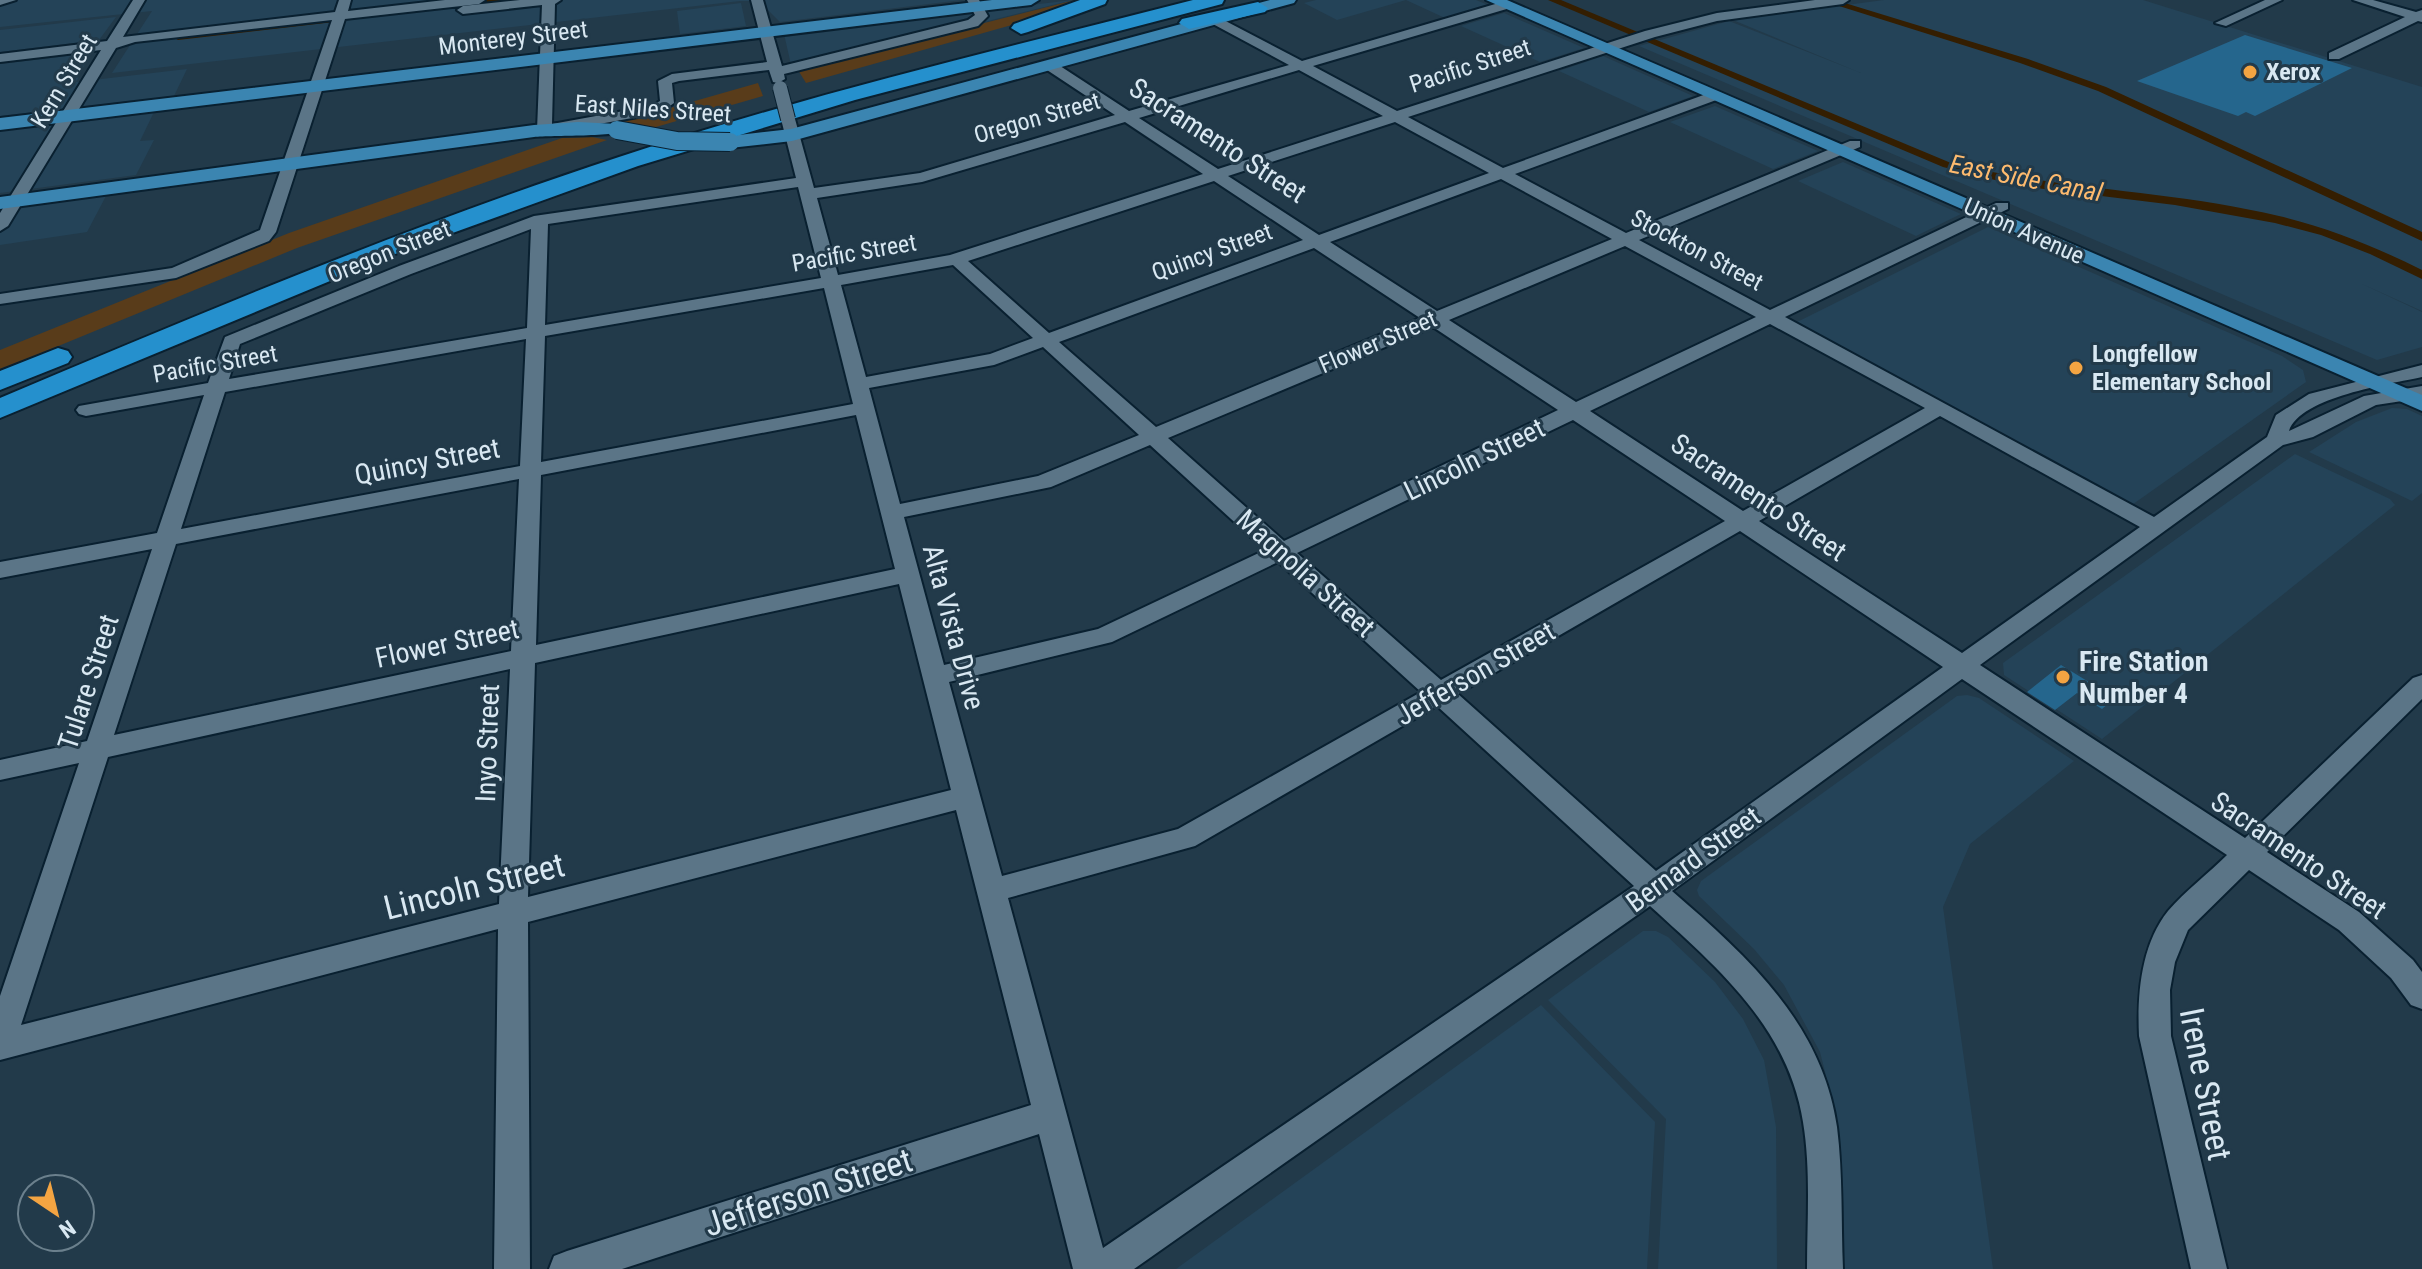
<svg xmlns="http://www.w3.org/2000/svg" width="2422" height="1269" font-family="'Roboto Condensed',sans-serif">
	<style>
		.built { fill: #244358 }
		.green { fill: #593c1a }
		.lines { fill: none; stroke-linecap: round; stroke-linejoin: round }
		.canal { fill: #341e01; fill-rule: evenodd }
		.building { fill: #25668d }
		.minor-casing { stroke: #092030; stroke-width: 4 }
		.major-casing { stroke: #092030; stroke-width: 4 }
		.highway-casing { stroke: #092030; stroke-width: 4 }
		.minor { fill: #5b7587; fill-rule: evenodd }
		.major { fill: #3b85b1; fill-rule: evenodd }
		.highway { fill: #2590cd; fill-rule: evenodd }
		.minor-bridge-casing { stroke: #092030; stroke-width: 16; stroke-linecap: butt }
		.major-bridge-casing { stroke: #092030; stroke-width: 20; stroke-linecap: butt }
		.minor-bridge { stroke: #5b7587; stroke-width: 14 }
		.major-bridge { stroke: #3b85b1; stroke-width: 18 }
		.poi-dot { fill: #f3a442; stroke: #223a4a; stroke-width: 3 }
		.labels { text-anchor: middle; stroke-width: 6; stroke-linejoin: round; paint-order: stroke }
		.far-street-label { font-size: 24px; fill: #d9e8f2; stroke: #223a4a }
		.far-poi-label { font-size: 24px; font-weight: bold; fill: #d9e8f2; stroke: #223a4a; text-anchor: start }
		.far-water-label { font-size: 26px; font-style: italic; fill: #fdba6e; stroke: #223a4a }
		.street-label { font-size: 28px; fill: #d9e8f2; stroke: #223a4a }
		.poi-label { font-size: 28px; font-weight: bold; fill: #d9e8f2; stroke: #223a4a; text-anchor: start }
		.near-street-label { font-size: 34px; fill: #d9e8f2; stroke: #223a4a }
	</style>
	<rect width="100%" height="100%" fill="#223a4a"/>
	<path class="built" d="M0,0H962L780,22L759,1H740L112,73L152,11L0,27Z
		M1073,0L792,69L784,34Z
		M1316,0H1476L1488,5L1445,18L1406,0L1337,20L1304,3Z
		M1884,0H2143L2422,87V311L2360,283L2422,312V347L2377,360L1639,46L1729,21L1861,73L1733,20Z
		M741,3L746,26L680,34L677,11Z
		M1504,13L1584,48L1540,62L1461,26Z
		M116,17L99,40L0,52V30Z
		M91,53L76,82L187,69L174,96L0,116V64Z
		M1603,56L1693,96L1649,112L1559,71Z
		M1715,106L1818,151L1773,169L1670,122Z
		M154,112L140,141L154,140L136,175L0,193V131Z
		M1843,162L1961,214L1916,236L1798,181Z
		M106,196L87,232L0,245V210Z
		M1988,227L2282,356L2303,370L2306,382L2119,514L1781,330Z
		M2392,408L2407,409L2422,416V493L2412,501L2309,452L2356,422Z
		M2295,454L2390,499L2395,505L2102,739L2004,675L2003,663Z
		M1967,695L1979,698L2074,761L1970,844L1943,907L1993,1269H1843L1834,1107L1820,1052L1784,985L1754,949L1699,896L1697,890L1701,881L1957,696Z
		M1643,931H1656L1668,937L1715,982L1743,1019L1764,1060L1776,1127L1777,1269H1658L1666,1119L1548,1000Z
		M1541,1005L1655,1122L1647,1269H1176Z"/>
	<path class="green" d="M1075,0L1022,22L806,83L798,70Z
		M758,83L763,96L649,129L614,124Z
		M592,137L607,140L297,248L0,370V350L289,233L562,138Z"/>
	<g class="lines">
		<path class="canal" d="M487,0H519L457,9L452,6Z
			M1548,0H1561L1951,163C2059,190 2171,190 2279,216C2329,228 2376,247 2422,270V279L2370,254L2321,235L2275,223L2175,205L2019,186L1943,167Z
			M1820,0H1835L2028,59L2106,87L2422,232V241L2098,91L2020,63Z
			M331,17L334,18V22L178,40L173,37L178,34Z"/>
	</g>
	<path class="building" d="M2245,35L2352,68L2255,116L2246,112L2238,116L2137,81Z
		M2061,665L2115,698L2102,709L2077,693L2055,710L2027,692Z"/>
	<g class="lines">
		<defs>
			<path id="minor" d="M0,0H16L0,5Z
				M133,0H145L123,37L335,12L339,0H351L348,11L445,0H485L479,4L345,19L276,232L269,241L176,278L0,304V294L172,268L260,230L332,20L135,42L116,48L8,226L0,231V213L101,50L0,62V54L107,41Z
				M520,0H561L555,4L552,124L651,106L660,101L658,81L672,74L767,62L751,0H763L782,66L968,20L975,15L967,0H979L988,16L978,26L784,74L785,79L778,83L773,82L769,70L679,81L672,83L674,103L660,113L544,134L537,130L542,5L463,14L457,10L463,6Z
				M1815,0H1849L1843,4L1717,21L1655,37L1408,117L1503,168L1709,93H1719V99L1515,174L1626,233L1850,141H1860V147L1639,240L1770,310L1996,203H2008V209L1785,317L2154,517L2267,437L2276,415L2309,394L2422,365V377C2390,384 2300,397 2289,431L2364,396L2422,386V398L2376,405L2313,437L2283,445L1980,665L2245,838L2413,678L2422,675V699L2267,852L2359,912L2413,960L2422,972V1009L2411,1005L2391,978L2339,930L2249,870L2188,930L2175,962L2170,990L2171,1036L2227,1269H2191L2139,1036C2137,994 2141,945 2168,911C2185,891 2208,874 2227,855L1962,679L1672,891C1747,956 1822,1023 1837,1127C1843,1174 1841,1222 1843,1269H1807C1807,1220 1811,1170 1803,1122C1788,1027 1717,967 1650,906L1134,1269H1073L1039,1134L622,1269H549L554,1256L567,1251L1031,1105L956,810L528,922L530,1269H494L498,929L0,1060V996L79,763L0,780V760L87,741L152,549L0,578V562L157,533L204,395L86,416L79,414L76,410L79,406L208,383L225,337L399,266L534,216L796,178L781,119L788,115L795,119L814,188L920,173L1115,115L1044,68V62H1054L1129,111L1289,65L1211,23V17L1216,16L1302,61L1502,2H1510V8L1313,66L1397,111L1645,31L1717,13ZM1299,70L1383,116L1218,169L1139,118ZM1125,122L1203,174L950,255L838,275L817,198L922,182ZM1395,122L1489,173L1319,235L1228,176ZM1501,179L1612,239L1437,311L1330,242ZM1214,181L1303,240L1049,333L968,261ZM798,187L821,278L545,325L548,224ZM531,229L527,328L229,379L240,344L411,274ZM1625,246L1756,317L1576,402L1449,320ZM1314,248L1420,318L1156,427L1059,342ZM953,265L1033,338L990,354L866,377L841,285ZM824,288L853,404L541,462L545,336ZM1770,324L1925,408L1743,511L1590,411ZM1433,327L1558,410L1284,541L1168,438ZM526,339L520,466L181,529L225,392ZM1043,347L1139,435L1038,476L900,504L869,388L994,365ZM856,415L895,569L536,645L541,475ZM1940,416L2140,527L1962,653L1759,521ZM1573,420L1725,521L1441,680L1297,553ZM1150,445L1265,550L1098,629L944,665L904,517L1051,487ZM519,479L511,651L114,735L176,544ZM1740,531L1943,667L1656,871L1458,694ZM1278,562L1421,692L1178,829L1002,876L949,682L1112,642ZM899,584L951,790L528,897L535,663ZM510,669L499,904L21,1025L108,757ZM1437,706L1634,886L1103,1248L1008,898L1195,846Z
				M2265,0H2282L2226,26L2215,23Z
				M2353,0H2373L2416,12L2422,10V22L2418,21L2339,59H2329V53L2405,17Z"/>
			<path id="major" d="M992,0H1039L1031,5L0,130V118Z
				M1270,0H1296L1294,3L792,141L730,148L721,142L730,136L791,129Z
				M1486,0H1507L2422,395V411Z
				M578,122L617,124L626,130C619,137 551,135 534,137L0,209V197L534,125Z"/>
			<path id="highway" d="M1080,0H1107L1105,4L1028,32L1021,34L1011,28L1014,24Z
				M1193,0H1224L1222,4L855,100L638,166L400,252L0,418V398C204,312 408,226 619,157C807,95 1001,49 1193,0Z
				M1258,2L1268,8L1265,12L1189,29L1179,23L1182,19Z
				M58,348L68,351L72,357L68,363L0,390V371Z"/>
		</defs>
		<use href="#minor" class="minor-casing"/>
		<use href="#major" class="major-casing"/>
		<use href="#highway" class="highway-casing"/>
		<use href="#minor" class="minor"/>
		<use href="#major" class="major"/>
		<use href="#highway" class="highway"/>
		<defs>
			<path id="minor-bridge" d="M780,88L788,119"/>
			<path id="major-bridge" d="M617,130L677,141L730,142"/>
		</defs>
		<use href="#minor-bridge" class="minor-bridge-casing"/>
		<use href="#major-bridge" class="major-bridge-casing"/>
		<use href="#minor-bridge" class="minor-bridge"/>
		<use href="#major-bridge" class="major-bridge"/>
	</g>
	<g class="poi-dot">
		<circle cx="2250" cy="72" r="8"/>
		<circle cx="2076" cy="368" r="8"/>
		<circle cx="2063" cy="677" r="8"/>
	</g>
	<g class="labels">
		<g class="far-street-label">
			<text transform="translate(513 38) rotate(-7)" y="8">Monterey Street</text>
			<text transform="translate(1470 66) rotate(-18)" y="8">Pacific Street</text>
			<text transform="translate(64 81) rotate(-59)" y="8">Kern Street</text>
			<text transform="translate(653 109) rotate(4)" y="8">East Niles Street</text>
			<text transform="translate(1037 118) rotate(-16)" y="8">Oregon Street</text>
			<text transform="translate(2024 231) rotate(24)" y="8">Union Avenue</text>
			<text transform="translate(1697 250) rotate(28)" y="8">Stockton Street</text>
			<text transform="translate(389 252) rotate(-22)" y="8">Oregon Street</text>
			<text transform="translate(1212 252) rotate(-20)" y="8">Quincy Street</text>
			<text transform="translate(854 253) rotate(-10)" y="8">Pacific Street</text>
			<text transform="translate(1378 342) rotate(-23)" y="8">Flower Street</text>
			<text transform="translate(215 364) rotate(-10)" y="8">Pacific Street</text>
		</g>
		<g class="far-poi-label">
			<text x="2266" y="80">Xerox</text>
			<text x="2092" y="362">Longfellow<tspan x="2092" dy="28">Elementary School</tspan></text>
		</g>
		<g class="far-water-label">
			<text transform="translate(2026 178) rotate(11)" y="9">East Side Canal</text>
		</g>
		<g class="street-label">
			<text transform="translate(1218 140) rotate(33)" y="10">Sacramento Street</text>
			<text transform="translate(1474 459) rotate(-26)" y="10">Lincoln Street</text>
			<text transform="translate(427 461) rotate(-11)" y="10">Quincy Street</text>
			<text transform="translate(1759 497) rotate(34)" y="10">Sacramento Street</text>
			<text transform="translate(1306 573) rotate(42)" y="10">Magnolia Street</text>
			<text transform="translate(954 627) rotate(75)" y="10">Alta Vista Drive</text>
			<text transform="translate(447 643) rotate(-12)" y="10">Flower Street</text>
			<text transform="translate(1475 673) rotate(-30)" y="10">Jefferson Street</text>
			<text transform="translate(88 682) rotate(-72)" y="10">Tulare Street</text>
			<text transform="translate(487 743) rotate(-88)" y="10">Inyo Street</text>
			<text transform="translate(2299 855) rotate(34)" y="10">Sacramento Street</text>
			<text transform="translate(1693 859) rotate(-36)" y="10">Bernard Street</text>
		</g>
		<g class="poi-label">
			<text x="2079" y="671">Fire Station<tspan x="2079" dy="32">Number 4</tspan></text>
		</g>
		<g class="near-street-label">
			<text transform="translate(474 886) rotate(-14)" y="12">Lincoln Street</text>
			<text transform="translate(2206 1084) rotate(79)" y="12">Irene Street</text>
			<text transform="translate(808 1192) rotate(-18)" y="12">Jefferson Street</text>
		</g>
	</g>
	<g transform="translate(56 1213) rotate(145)"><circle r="38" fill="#223a4a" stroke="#6b808d" stroke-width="2"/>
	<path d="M0-6L14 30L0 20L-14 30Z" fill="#f3a442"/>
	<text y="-12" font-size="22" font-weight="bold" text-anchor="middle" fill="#d9e8f2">N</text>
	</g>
</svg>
